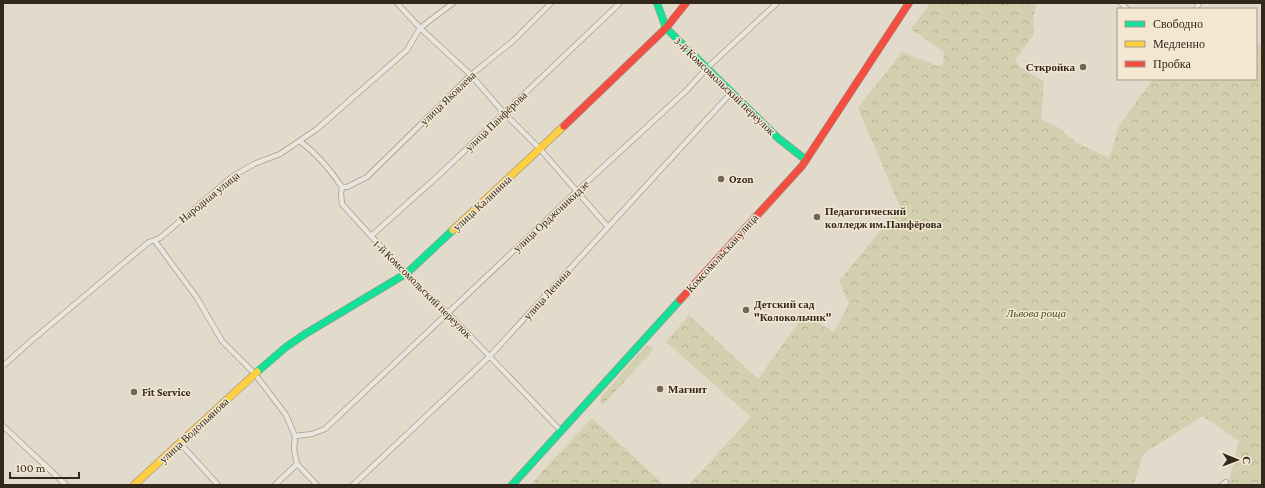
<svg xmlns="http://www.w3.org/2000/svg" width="1265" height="488" font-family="'Crimson Pro',serif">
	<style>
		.forest { fill: url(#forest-crowns) }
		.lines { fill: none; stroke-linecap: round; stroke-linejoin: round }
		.street-casing { stroke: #a79f95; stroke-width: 6 }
		.fast-casing { stroke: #968f85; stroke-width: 8 }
		.slow-casing { stroke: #968f85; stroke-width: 8 }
		.jam-casing { stroke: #968f85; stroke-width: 8 }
		.street { stroke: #eae5dd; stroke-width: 4.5 }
		.fast { stroke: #16e098; stroke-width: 7 }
		.slow { stroke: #ffcf43; stroke-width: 7 }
		.jam { stroke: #f24e42; stroke-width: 7 }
		.poi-dot { fill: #71665b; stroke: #f3e7d1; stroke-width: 1.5 }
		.labels { text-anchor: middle; stroke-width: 3; stroke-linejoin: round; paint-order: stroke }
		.poi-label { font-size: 11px; font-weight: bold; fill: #34281e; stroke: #f3e7d1; text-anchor: start }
		.street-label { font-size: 11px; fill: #34281e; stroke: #f3e7d1 }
		.park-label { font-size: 11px; font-style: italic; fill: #474f26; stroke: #f3e7d1 }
	</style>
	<defs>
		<pattern id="forest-crowns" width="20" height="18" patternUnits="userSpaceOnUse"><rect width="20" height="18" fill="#d2d0ae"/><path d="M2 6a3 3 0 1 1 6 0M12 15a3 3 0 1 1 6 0" fill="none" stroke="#b5b395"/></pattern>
	</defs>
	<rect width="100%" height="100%" fill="#e2dacb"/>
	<path class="forest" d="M930,3H1037L1034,14L1033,35L1015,60L1019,66L1044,82L1041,120L1056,126L1077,143L1109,158L1119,126L1153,79H1256V41L1262,47V485H1228L1239,441L1203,416L1143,454L1134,485H689L751,417L666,342L689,315L758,379L804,315L834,332L849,304L839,281L900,207L858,108L902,52L938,66L943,64L944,52L911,29Z
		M646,346H651L653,350L604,404L600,403L601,397Z
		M592,418L664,485H530Z"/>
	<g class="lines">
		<defs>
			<path id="street" d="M397,3L420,28L471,75L504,113L540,149L608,227
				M1121,3L1127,9
				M1196,9L1199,3
				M300,141C317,154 330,169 342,187L341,194L342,204L371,236L424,292L448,313L561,431
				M342,187H347L367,177L471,75L514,40L551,3
				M371,236L439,175L620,3
				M155,241L197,298L222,341L255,374L286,415L295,436L294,450L297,464
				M3,366L31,341L125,262L149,242L160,238L233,176L254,164L280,154L317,129L407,50L420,28L453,3
				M3,426L66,485
				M295,436L312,434L325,429L577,191L687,90L707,68L777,3
				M180,443L218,485
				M297,464L317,485
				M275,485L297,464
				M353,485L489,357L731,93
				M1222,485L1226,482"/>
			<path id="fast" d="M657,3L666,28L778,138L806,160
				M257,372L286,347L305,334L407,273L453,230
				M512,485L680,300"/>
			<path id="slow" d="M453,230L564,126
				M134,485L257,372"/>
			<path id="jam" d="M564,126L666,28L686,3
				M680,300L802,166L909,3"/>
		</defs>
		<use href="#street" class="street-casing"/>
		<use href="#fast" class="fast-casing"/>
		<use href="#slow" class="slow-casing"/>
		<use href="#jam" class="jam-casing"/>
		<use href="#street" class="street"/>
		<use href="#fast" class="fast"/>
		<use href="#slow" class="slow"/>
		<use href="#jam" class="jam"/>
	</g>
	<g class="poi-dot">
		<circle cx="1083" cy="67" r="4"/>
		<circle cx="721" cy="179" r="4"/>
		<circle cx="817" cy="217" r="4"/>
		<circle cx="746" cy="310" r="4"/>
		<circle cx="660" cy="389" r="4"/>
		<circle cx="134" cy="392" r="4"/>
	</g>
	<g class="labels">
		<g class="poi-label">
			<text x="1075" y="71" text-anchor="end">Сткройка</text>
			<text x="729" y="183">Ozon</text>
			<text x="825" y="215">Педагогический<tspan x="825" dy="13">колледж им.Панфёрова</tspan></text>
			<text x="754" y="308">Детский сад<tspan x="754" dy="13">"Колокольчик"</tspan></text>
			<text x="668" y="393">Магнит</text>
			<text x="142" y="396">Fit Service</text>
		</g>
		<g class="street-label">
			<text transform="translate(725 86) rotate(44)" y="4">3-й Комсомольский переулок</text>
			<text transform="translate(448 98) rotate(-44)" y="4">улица Яковлева</text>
			<text transform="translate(496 121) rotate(-44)" y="4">улица Панфёрова</text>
			<text transform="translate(209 197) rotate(-39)" y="4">Народная улица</text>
			<text transform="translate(482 203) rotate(-43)" y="4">улица Калинина</text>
			<text transform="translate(551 216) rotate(-43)" y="4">улица Орджоникидзе</text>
			<text transform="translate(722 253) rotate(-48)" y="4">Комсомольская улица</text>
			<text transform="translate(423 289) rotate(45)" y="4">1-й Комсомольский переулок</text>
			<text transform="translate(547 294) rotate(-48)" y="4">улица Ленина</text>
			<text transform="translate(194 430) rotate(-43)" y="4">улица Водопьянова</text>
		</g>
		<g class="park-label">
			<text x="1036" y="317">Львова роща</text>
		</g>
	</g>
	<rect width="1265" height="488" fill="none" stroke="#34281e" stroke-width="8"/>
	<rect x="1117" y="8" width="140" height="72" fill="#f3e7d1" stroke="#a79b89"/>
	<rect x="1125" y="21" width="20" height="6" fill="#16e098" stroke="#a79b89"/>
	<text x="1153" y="28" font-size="12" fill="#34281e">Свободно</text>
	<rect x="1125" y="41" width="20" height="6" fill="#ffcf43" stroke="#a79b89"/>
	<text x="1153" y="48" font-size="12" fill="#34281e">Медленно</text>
	<rect x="1125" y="61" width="20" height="6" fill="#f24e42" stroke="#a79b89"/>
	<text x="1153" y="68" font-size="12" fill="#34281e">Пробка</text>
	<g transform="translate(1237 460) rotate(91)" stroke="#f3e7d1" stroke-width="3" paint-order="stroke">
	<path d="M0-3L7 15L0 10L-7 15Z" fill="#34281e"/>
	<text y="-6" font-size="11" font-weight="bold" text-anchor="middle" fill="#34281e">С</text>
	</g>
	<path d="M10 472v6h69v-6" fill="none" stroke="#34281e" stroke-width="2"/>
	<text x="16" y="472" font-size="12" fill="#34281e" stroke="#f3e7d1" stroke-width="3" paint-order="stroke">100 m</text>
</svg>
